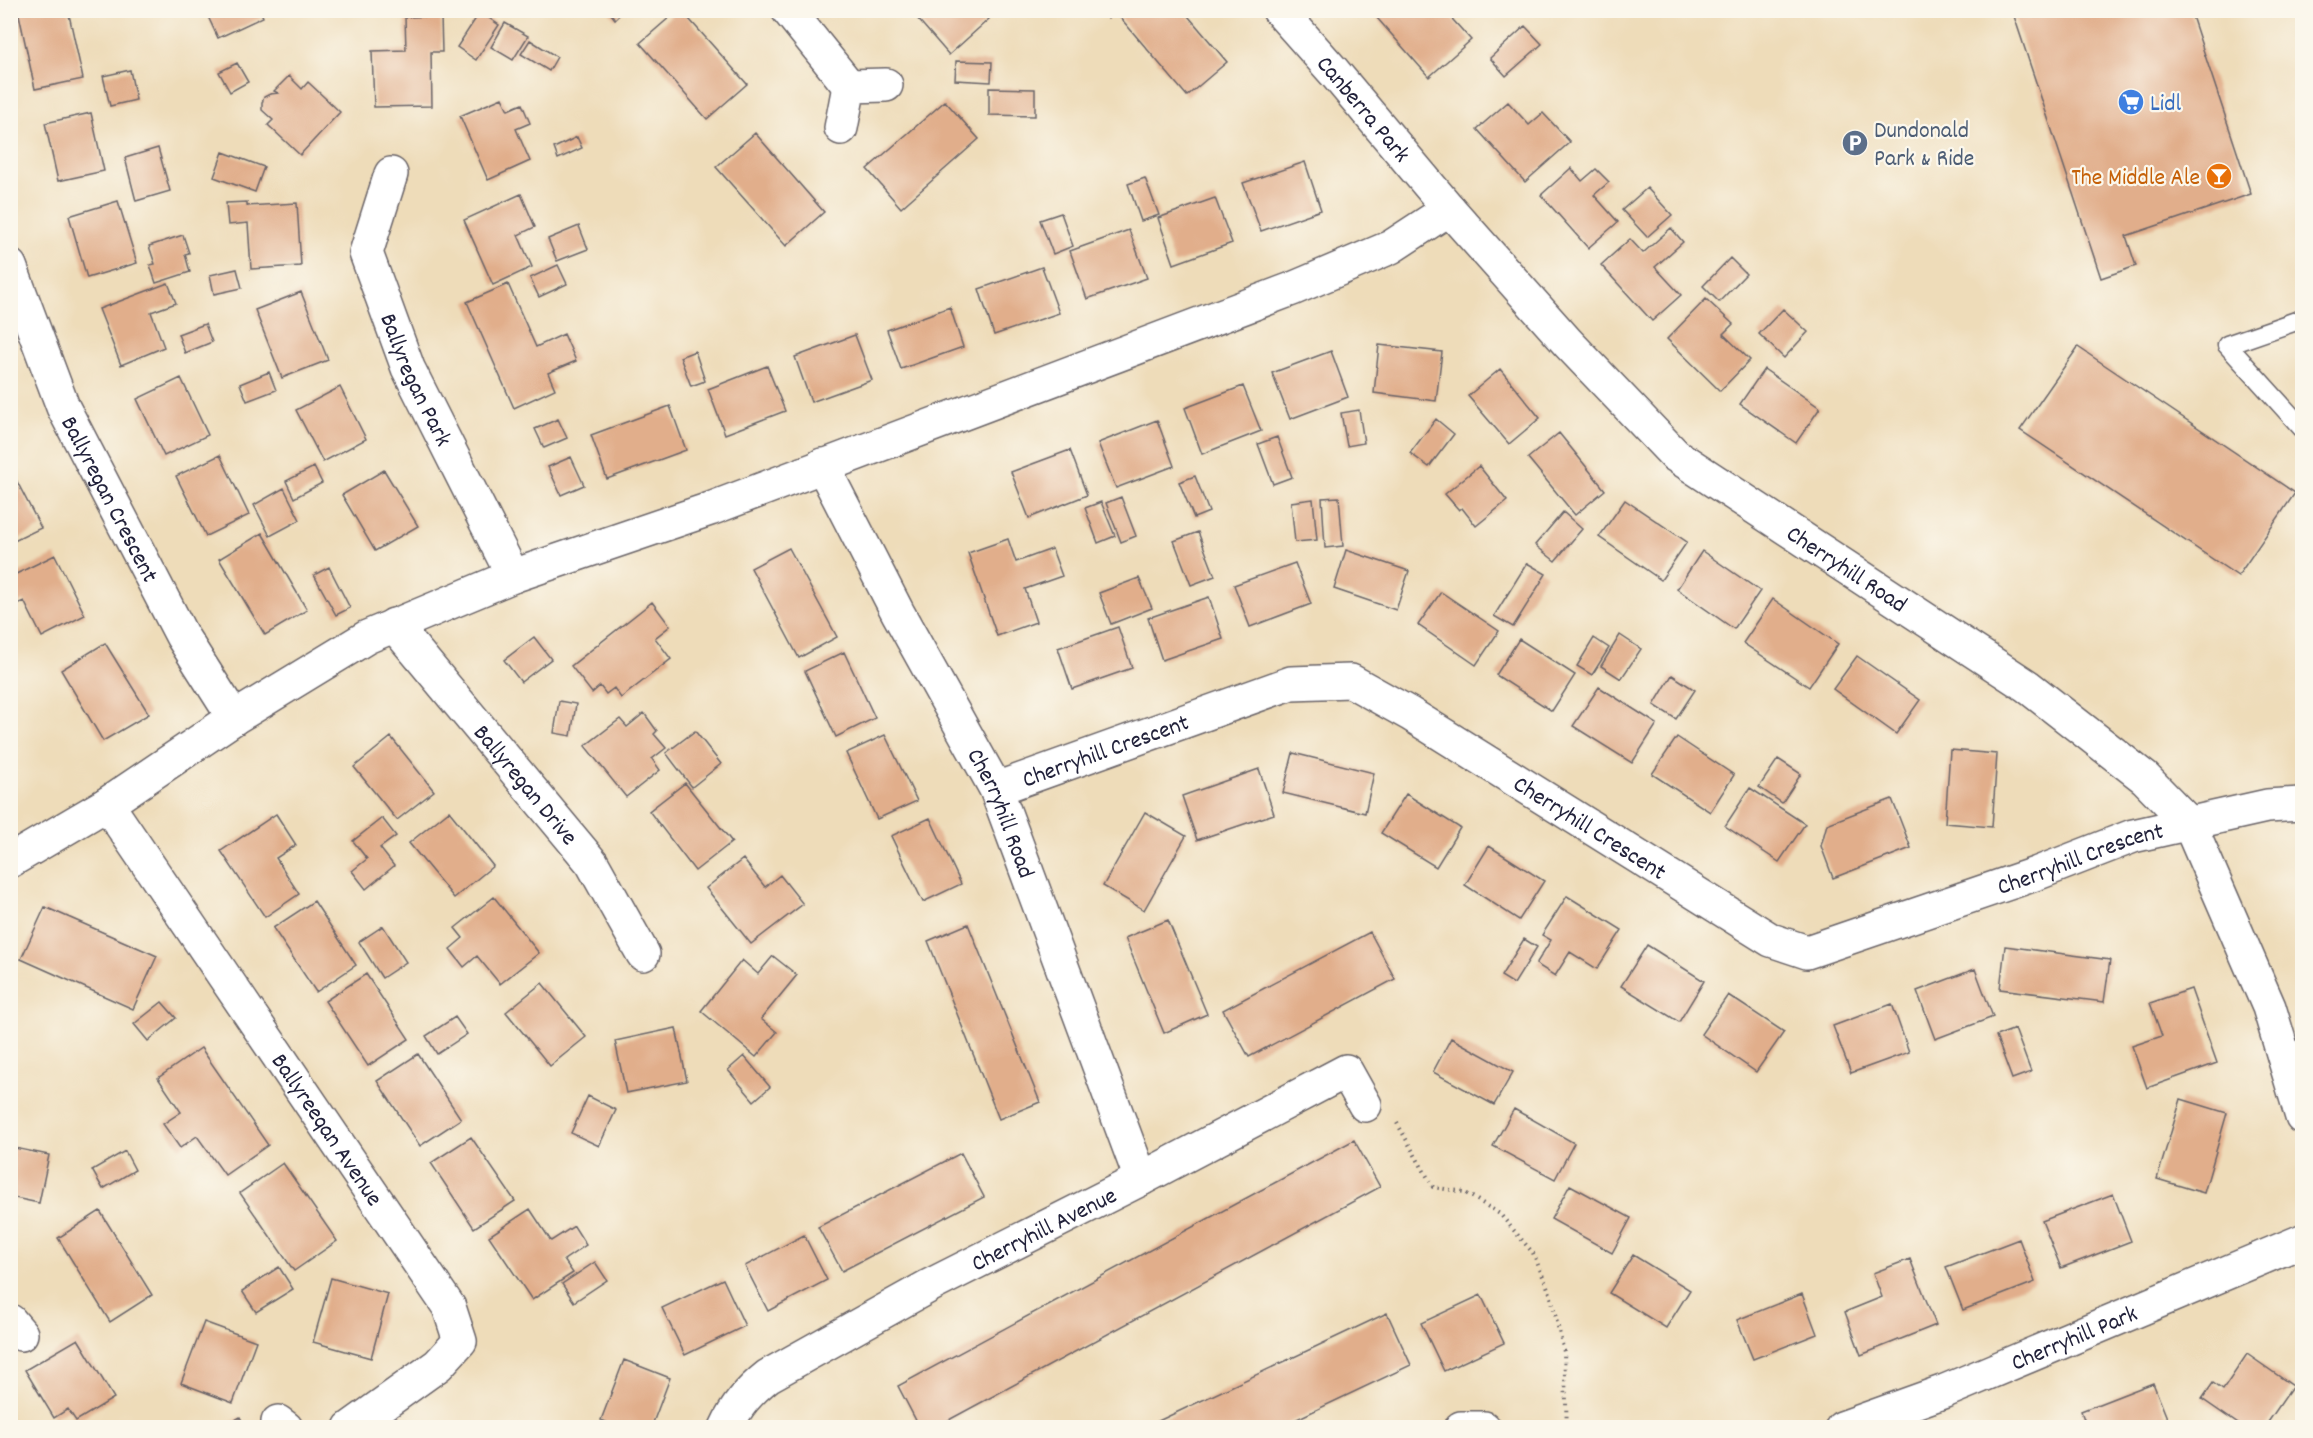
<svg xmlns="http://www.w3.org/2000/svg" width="2313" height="1438" font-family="Dekko,sans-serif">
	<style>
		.building { fill: #e1ae8b }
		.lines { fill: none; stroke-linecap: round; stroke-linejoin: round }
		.service-casing { stroke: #696367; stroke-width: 21 }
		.minor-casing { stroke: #696367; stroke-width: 36 }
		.path { stroke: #696367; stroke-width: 4; stroke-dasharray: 1.5 4.5; stroke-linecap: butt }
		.service { stroke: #fff; stroke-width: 18 }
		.minor { stroke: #fff; stroke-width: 33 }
		.labels { text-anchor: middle; stroke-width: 4.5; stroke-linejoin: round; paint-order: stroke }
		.shop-label { font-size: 24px; fill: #366cbe; stroke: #fbf7ec; text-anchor: start }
		.street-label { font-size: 24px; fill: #22223b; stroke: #fbf7ec }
		.service-label { font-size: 24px; fill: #4e5e75; stroke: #fbf7ec; text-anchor: start }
		.food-label { font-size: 24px; fill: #c56008; stroke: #fbf7ec; text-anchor: end }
	</style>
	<rect width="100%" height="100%" fill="#fbf7ec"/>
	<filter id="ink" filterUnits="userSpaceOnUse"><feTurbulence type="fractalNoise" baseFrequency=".0167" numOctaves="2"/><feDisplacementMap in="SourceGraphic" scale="12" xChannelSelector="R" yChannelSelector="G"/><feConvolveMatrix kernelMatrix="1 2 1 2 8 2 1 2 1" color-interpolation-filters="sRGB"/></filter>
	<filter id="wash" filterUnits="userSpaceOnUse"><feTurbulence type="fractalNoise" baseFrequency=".008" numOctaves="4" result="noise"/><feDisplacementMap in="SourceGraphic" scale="24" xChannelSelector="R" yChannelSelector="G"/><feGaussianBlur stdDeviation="1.35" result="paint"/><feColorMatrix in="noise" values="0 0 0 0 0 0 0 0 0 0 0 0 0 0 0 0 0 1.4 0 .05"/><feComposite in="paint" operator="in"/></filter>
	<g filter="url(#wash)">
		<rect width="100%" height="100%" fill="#eedcb9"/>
		<g id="blocks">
			<path class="building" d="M18,10H68L83,79L35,89Z
				M205,10H260L263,17L218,38Z
				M608,10H624L615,19Z
				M678,10H681L747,84L707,119L640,43Z
				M910,10H982L989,19L949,55Z
				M1101,10H1117L1108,18Z
				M1123,10H1183L1227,62L1187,96L1118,15Z
				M1370,10H1444L1471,40L1429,77Z
				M2012,10H2190L2251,194L2126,236L2136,266L2101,278Z
				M480,12L499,25L476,60L457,47Z
				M441,16L442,52H431L432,106L374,107L372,51L406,50L405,17Z
				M505,23L528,36L513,60L491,47Z
				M1525,26L1542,44L1506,76L1490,58Z
				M530,40L557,57L549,71L521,54Z
				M956,61L992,62L991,82L955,80Z
				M237,63L248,82L230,92L219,72Z
				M130,70L136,100L110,106L103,76Z
				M289,76L302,89L308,82L340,112L300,155L268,125L273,120L262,110V103L264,97L270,94L278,93L274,91Z
				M989,88L1035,89V116L989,115Z
				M502,98L508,110L522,104L530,123L516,129L530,161L488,180L460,116Z
				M945,101L979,139L901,208L867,169Z
				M1508,102L1529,125L1543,113L1570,142L1525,182L1477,129Z
				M91,113L104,171L58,181L45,123Z
				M755,133L824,212L786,246L716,167Z
				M577,137L582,148L558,159L554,148Z
				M158,148L170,191L136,201L125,158Z
				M223,152L264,167L255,192L214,177Z
				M1305,162L1321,210L1261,231L1243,183Z
				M1571,168L1582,181L1596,169L1609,182L1594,195L1618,222L1588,248L1541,195Z
				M1145,178L1159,215L1141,221L1128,184Z
				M1647,188L1672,215L1647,237L1622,210Z
				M521,194L535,227L518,235L532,267L493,285L464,220Z
				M1215,198L1232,243L1174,264L1158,218Z
				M118,201L137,263L87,278L69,216Z
				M247,202V206L297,203L301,266L251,269L248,223L228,225L226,203Z
				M1061,213L1073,246L1053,254L1040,220Z
				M579,226L588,249L557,261L548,239Z
				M1671,228L1683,242L1655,267L1681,295L1652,321L1601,265L1630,239L1643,253Z
				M1129,230L1147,278L1087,299L1070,251Z
				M183,235L189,253L185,254L190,272L156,283L150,265L155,264L149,246Z
				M1730,258L1746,274L1719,302L1703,286Z
				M558,265L567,284L539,297L530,278Z
				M1042,267L1059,313L994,335L979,289Z
				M237,269L242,288L214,294L210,275Z
				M168,283L176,303L151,312L164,347L121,365L99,309Z
				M508,284L536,347L564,334L576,361L548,373L555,389L514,408L467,302Z
				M301,292L328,360L282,378L255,310Z
				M1706,299L1733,324L1723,334L1750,360L1720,391L1667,339Z
				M950,307L963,347L901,369L887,330Z
				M1783,309L1808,332L1784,358L1759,334Z
				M205,324L212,342L185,353L178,334Z
				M855,335L872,380L811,402L795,357Z
				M1379,345L1442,352L1436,401L1374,393Z
				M2078,347L2295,493L2238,576L2020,430Z
				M695,351L705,381L691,386L680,357Z
				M1331,351L1348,397L1290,419L1272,373Z
				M767,366L785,411L725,434L708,389Z
				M1500,369L1540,418L1509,444L1468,396Z
				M1764,369L1820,408L1796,443L1740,404Z
				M269,372L276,390L247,401L240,384Z
				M181,378L208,435L164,456L137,399Z
				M1243,386L1261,431L1202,454L1185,408Z
				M340,387L366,439L323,462L296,410Z
				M670,406L686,450L607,479L591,435Z
				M1359,410L1364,443L1347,446L1341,413Z
				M558,419L567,438L544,448L535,429Z
				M1436,419L1454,434L1429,467L1410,453Z
				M1157,420L1174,466L1116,488L1098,443Z
				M1559,433L1605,490L1575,515L1528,458Z
				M1277,437L1292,477L1273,484L1258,444Z
				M1070,450L1087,495L1029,518L1011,472Z
				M220,455L249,515L206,536L176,476Z
				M571,457L584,485L561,495L548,467Z
				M1479,466L1507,501L1476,526L1462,508L1459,510L1445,494Z
				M314,467L322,483L294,498L286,481Z
				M10,468L41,528L10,543Z
				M384,470L418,526L375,551L342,495Z
				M1195,476L1209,512L1194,518L1179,482Z
				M284,488L300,520L270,536L254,505Z
				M1121,497L1136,536L1121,542L1106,503Z
				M1339,497L1343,546L1325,548L1322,498Z
				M1313,499L1317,540L1295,542L1291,502Z
				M1625,500L1687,542L1661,580L1599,537Z
				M1101,502L1115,536L1098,543L1085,508Z
				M1563,512L1582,529L1555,561L1535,545Z
				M1198,532L1215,576L1191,585L1174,541Z
				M262,533L307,610L265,635L219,559Z
				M1008,539L1016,562L1052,549L1062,576L1025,589L1036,622L997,636L968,553Z
				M789,548L837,637L799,658L751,568Z
				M1346,550L1409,571L1396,610L1334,589Z
				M1702,551L1760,591L1734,629L1677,589Z
				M55,555L85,615L42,637L24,601L10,607V584L14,582L12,576Z
				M1295,563L1311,604L1250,627L1234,585Z
				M1527,563L1546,574L1513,627L1494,616Z
				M329,567L350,608L336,615L314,575Z
				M1139,578L1152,608L1111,624L1099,593Z
				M1441,592L1499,631L1476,665L1418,625Z
				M1209,597L1223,639L1162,660L1148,618Z
				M1773,599L1838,644L1809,687L1743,643Z
				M652,602L670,626L655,638L671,659L621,698L614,688L606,694L600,686L592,693L571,666Z
				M1118,627L1132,668L1072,689L1058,648Z
				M1620,635L1641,649L1621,679L1601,666Z
				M534,637L551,659L521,682L504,660Z
				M1594,638L1609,648L1592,675L1577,666Z
				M1519,639L1575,675L1552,711L1496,675Z
				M105,643L149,714L103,741L61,670Z
				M844,652L875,718L836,737L805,671Z
				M1857,656L1920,700L1896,734L1833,689Z
				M1672,675L1695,690L1676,719L1654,705Z
				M1599,687L1657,724L1632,763L1573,726Z
				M559,701L576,704L571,736L554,733Z
				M644,713L657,731L654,734L666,748L652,759L660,770L626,797L585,746L620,719L627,727Z
				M695,731L721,764L692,787L666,753Z
				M885,735L917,801L877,819L846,753Z
				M391,737L434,791L397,820L354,767Z
				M1677,737L1734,775L1710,812L1652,774Z
				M1950,750L1997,754L1992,827L1945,823Z
				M1293,753L1374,773L1365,813L1283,793Z
				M1778,759L1801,774L1782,803L1759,787Z
				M1259,769L1274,814L1197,840L1182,796Z
				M685,783L732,842L695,871L649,811Z
				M1750,788L1805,824L1779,862L1725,826Z
				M1406,794L1460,828L1436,867L1381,833Z
				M1892,799L1911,848L1833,878L1821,846L1827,824Z
				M449,811L493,866L454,898L409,843Z
				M1145,812L1186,836L1144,910L1103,886Z
				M276,814L296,845L276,858L299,894L265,917L221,851Z
				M382,818L396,836L380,848L394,866L366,889L352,871L367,859L353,841Z
				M930,818L961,884L923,902L891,836Z
				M1489,846L1544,881L1519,920L1465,885Z
				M743,859L765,887L780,875L803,904L751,944L706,888Z
				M1567,896L1622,930L1597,969L1570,952L1555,976L1536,964L1551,940L1542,935Z
				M494,897L539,953L500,984L477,956L464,967L450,949L463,938L455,928Z
				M314,901L356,965L316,992L273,928Z
				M45,907L157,956L133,1009L21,959Z
				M1168,920L1207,1014L1164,1033L1125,938Z
				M968,924L1040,1102L999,1119L928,941Z
				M383,926L406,962L382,978L359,942Z
				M1370,932L1395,979L1249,1057L1223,1010Z
				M1524,939L1537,947L1514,984L1501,976Z
				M1647,945L1704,981L1679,1022L1621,986Z
				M2005,946L2110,960L2104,1002L2000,989Z
				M773,956L797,975L761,1019L777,1032L756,1057L701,1011L742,960L758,974Z
				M1975,969L1993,1017L1935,1039L1917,991Z
				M366,974L409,1039L368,1066L325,1001Z
				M542,983L586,1037L550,1066L506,1012Z
				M2191,989L2217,1063L2147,1088L2132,1046L2162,1036L2150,1003Z
				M1728,995L1784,1032L1756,1072L1701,1034Z
				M162,1002L176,1018L148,1041L134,1024Z
				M1892,1004L1909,1052L1851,1073L1833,1026Z
				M455,1017L467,1034L437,1054L426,1036Z
				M676,1028L687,1081L626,1093L615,1041Z
				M2015,1029L2031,1072L2012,1079L1996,1036Z
				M1451,1038L1513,1072L1494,1105L1433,1072Z
				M201,1048L268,1145L225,1175L197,1136L180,1148L163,1124L181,1112L158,1078Z
				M418,1054L461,1119L420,1146L377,1081Z
				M744,1056L770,1087L754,1101L728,1070Z
				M588,1096L616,1110L599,1146L571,1133Z
				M2181,1099L2227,1113L2204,1193L2157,1179Z
				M1514,1109L1574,1143L1555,1179L1493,1146Z
				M471,1137L515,1201L474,1228L431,1163Z
				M1354,1140L1380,1187L934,1428H920L898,1386Z
				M10,1147L49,1155L39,1203L10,1197Z
				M125,1151L135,1170L103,1189L92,1170Z
				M961,1153L984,1197L842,1271L818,1227Z
				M283,1163L337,1241L294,1271L240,1193Z
				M1570,1185L1631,1218L1612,1253L1551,1219Z
				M2113,1194L2131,1241L2061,1268L2042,1221Z
				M530,1209L551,1241L574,1226L586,1245L564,1260L573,1273L532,1300L489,1236Z
				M100,1211L152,1295L110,1322L58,1238Z
				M804,1235L827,1280L768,1311L745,1266Z
				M2019,1239L2035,1282L1963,1310L1946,1267Z
				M1633,1255L1690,1290L1666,1328L1609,1293Z
				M1910,1259L1936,1325L1861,1355L1845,1312L1882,1297L1873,1273Z
				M595,1262L607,1280L574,1302L562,1284Z
				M279,1267L293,1289L256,1312L242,1291Z
				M331,1278L388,1294L371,1358L313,1342Z
				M723,1279L745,1326L685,1355L662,1308Z
				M1802,1294L1817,1334L1753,1359L1737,1320Z
				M1481,1295L1504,1343L1444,1371L1421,1323Z
				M1387,1313L1411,1365L1278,1428H1151L1150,1425Z
				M204,1322L256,1341L233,1403L181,1383Z
				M78,1339L114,1398L76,1421L68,1409L54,1418L25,1370Z
				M2247,1354L2293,1386L2264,1428H2244L2202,1399L2213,1383L2223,1390Z
				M624,1360L670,1378L651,1428H621L601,1420Z
				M2153,1383L2171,1428H2087L2081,1411Z
				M240,1417L246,1428H222Z"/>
		</g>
	</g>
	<g filter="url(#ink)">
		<use href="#blocks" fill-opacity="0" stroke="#696367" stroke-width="1.5"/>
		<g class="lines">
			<defs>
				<path id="service" d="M2302,319L2227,345L2302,428"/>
				<g id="minor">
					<path d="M788,10L849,86"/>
					<path id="s1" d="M1279,10L1334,72L1449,209L1568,343L1675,455L2027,686L2145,778L2189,823L2269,1007L2302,1117"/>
					<path d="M841,128L849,86L886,85"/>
					<path id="s2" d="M391,174L366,253L408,368L513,576"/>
					<path id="s3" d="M10,266L63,407L182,636L234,718"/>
					<path id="s4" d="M822,465L898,613L996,789L1141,1179"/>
					<path id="s5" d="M394,625L592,863L643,954"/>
					<path id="s6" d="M996,789L1291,683L1351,681L1410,714L1771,940L1807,952L2038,873L2133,836L2267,806L2302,804"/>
					<path id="s7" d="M107,804L449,1307L460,1341L438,1365L350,1428"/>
					<path d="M10,861L107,804L234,718L367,637L513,576L710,509L1292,289L1391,247L1449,209"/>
					<path d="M10,1321L21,1334"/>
					<path d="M278,1422L286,1428"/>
					<path id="s8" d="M726,1428C736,1406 749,1391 768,1376L929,1286L1141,1179L1346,1071L1365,1105"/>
					<path d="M1461,1428H1484"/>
					<path id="s9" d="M1842,1428L1945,1391L2302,1241"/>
				</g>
			</defs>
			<use href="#service" class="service-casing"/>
			<use href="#minor" class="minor-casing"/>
			<path class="path" d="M1397,1123L1433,1187L1464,1192L1500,1214L1533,1253L1550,1293L1564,1352L1567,1428"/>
			<use href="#service" class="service"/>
			<use href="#minor" class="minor"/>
		</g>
	</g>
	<defs>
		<symbol id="supermarket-disc" viewBox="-11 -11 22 22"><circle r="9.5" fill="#3f7fe0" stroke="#fbf7ec"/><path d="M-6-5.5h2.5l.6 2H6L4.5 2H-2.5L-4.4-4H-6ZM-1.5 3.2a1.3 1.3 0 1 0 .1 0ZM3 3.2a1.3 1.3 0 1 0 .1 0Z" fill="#fff"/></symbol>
		<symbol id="parking-disc" viewBox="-11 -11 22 22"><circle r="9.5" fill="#5c6f8a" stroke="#fbf7ec"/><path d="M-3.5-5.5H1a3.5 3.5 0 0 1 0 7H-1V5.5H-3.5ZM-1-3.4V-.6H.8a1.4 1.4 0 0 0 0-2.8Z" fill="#fff"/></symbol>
		<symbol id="bar-disc" viewBox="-11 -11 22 22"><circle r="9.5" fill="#e8710a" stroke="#fbf7ec"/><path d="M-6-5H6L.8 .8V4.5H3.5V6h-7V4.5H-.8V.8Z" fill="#fff"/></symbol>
	</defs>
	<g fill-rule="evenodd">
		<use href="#supermarket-disc" x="2116" y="87" width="30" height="30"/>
		<use href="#parking-disc" x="1840" y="128" width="30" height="30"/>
		<use href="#bar-disc" x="2204" y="161" width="30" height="30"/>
	</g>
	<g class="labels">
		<g class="shop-label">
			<text x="2150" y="110">Lidl</text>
		</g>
		<g class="street-label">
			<text dy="8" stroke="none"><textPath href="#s1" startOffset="130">Canberra Park</textPath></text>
			<text dy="8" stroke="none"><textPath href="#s2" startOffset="219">Ballyregan Park</textPath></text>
			<text dy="8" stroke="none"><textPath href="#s3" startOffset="254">Ballyregan Crescent</textPath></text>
			<text dy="8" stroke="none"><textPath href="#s1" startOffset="802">Cherryhill Road</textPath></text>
			<text dy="8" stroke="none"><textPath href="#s6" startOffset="116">Cherryhill Crescent</textPath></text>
			<text dy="8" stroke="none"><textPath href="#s5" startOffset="207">Ballyregan Drive</textPath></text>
			<text dy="8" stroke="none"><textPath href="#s4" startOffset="392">Cherryhill Road</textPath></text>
			<text dy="8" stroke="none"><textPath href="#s6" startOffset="654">Cherryhill Crescent</textPath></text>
			<text dy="8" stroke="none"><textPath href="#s6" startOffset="1194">Cherryhill Crescent</textPath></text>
			<text dy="8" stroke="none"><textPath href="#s7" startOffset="393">Ballyreeqan Avenue</textPath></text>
			<text dy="8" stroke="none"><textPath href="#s8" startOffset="380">Cherryhill Avenue</textPath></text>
			<text dy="8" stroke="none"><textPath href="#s9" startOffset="249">Cherryhill Park</textPath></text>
		</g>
		<g class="service-label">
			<text x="1874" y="137">Dundonald<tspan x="1874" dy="28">Park &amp; Ride</tspan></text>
		</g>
		<g class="food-label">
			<text x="2200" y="184">The Middle Ale</text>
		</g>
	</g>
	<rect width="2313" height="1438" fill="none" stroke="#fbf7ec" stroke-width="36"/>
</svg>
